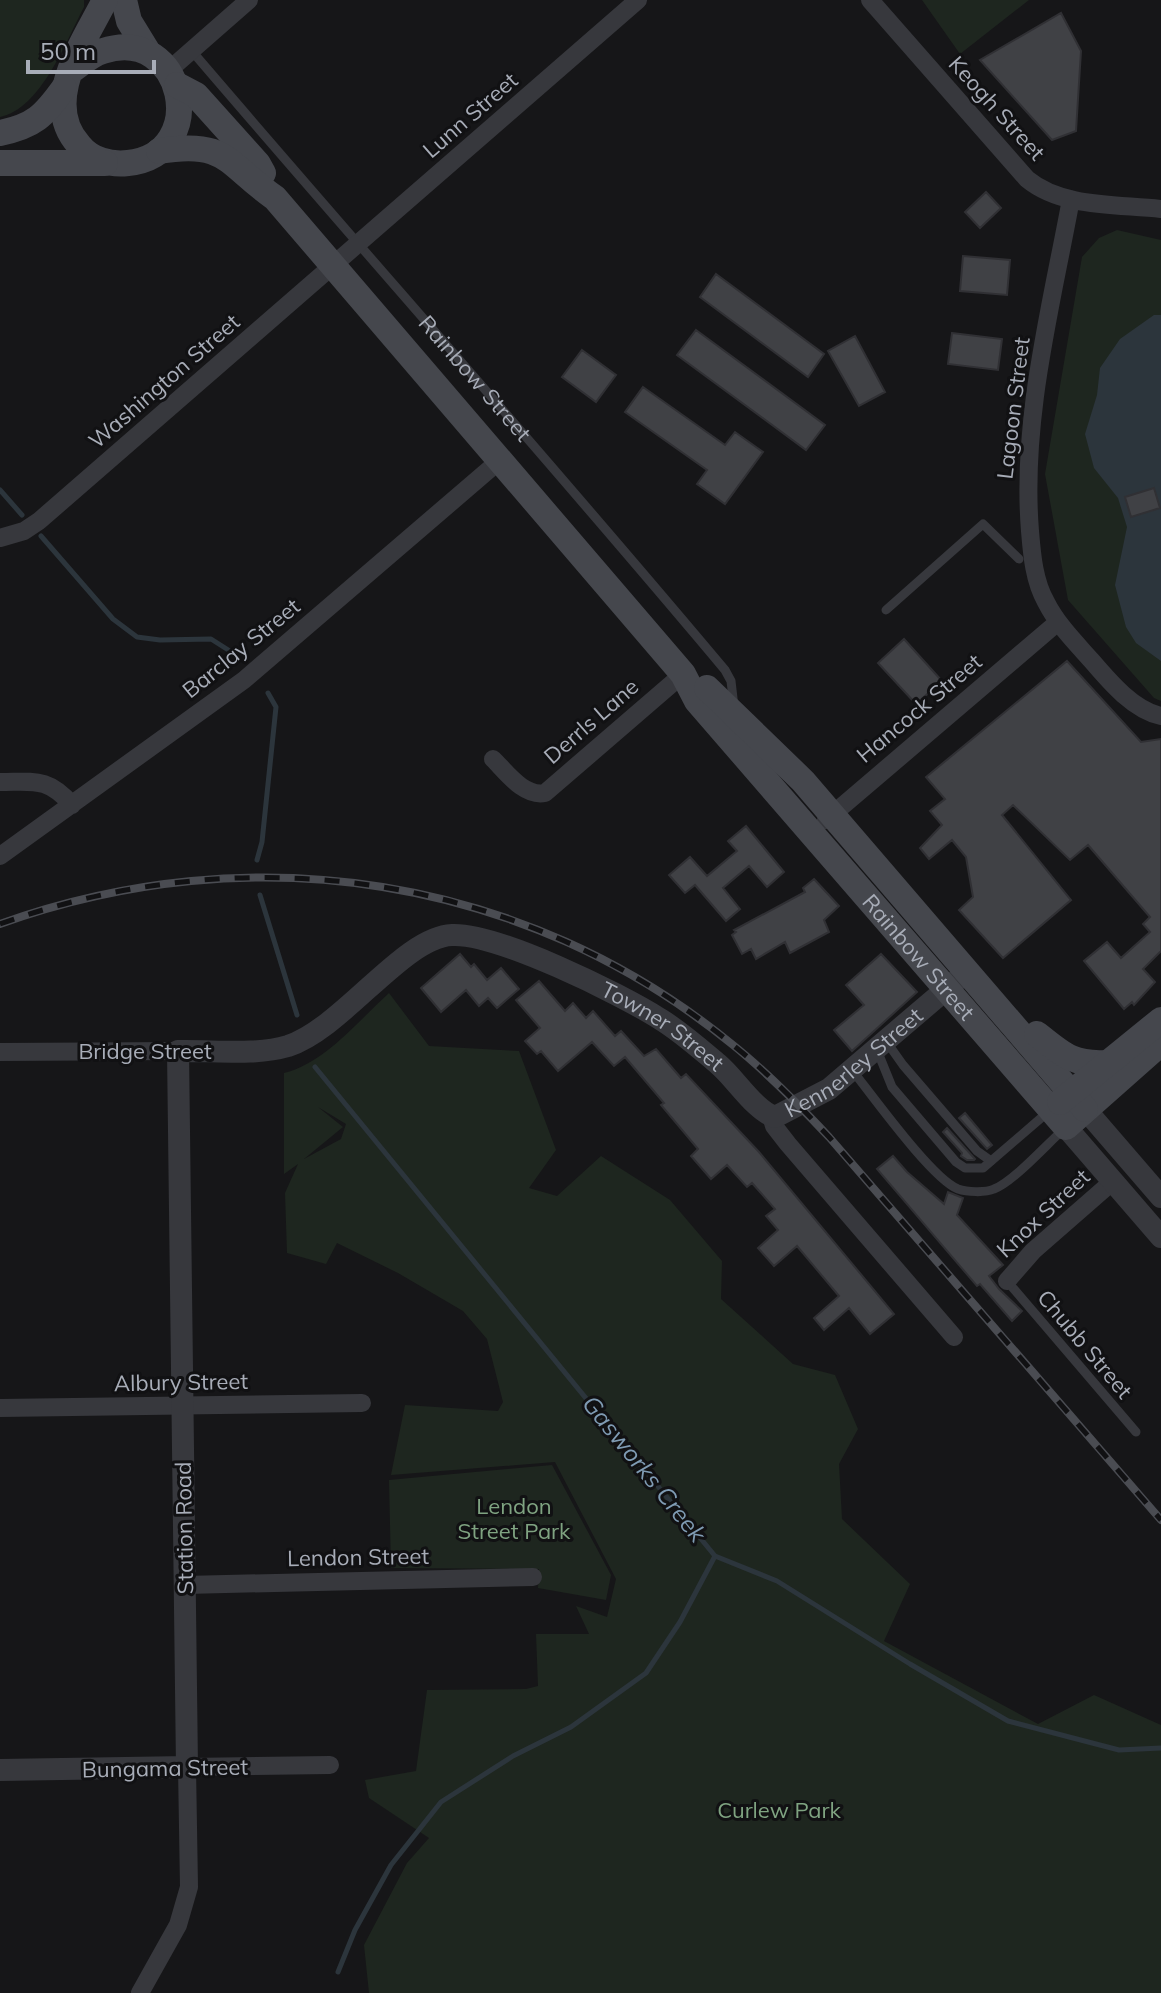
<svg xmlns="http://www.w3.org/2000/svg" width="1161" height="1993" font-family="Mulish,sans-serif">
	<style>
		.green { fill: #1e261f; fill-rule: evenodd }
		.water { fill: #2c353c }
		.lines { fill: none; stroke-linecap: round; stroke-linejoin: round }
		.stream { stroke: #2c353c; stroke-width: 5 }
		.building { fill: #404145; stroke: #303034; stroke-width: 2 }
		.service { stroke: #37383d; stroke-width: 9 }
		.minor { stroke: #37383d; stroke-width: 18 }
		.tertiary { stroke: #37383d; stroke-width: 22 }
		.secondary { stroke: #45474d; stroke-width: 26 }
		.rail-casing { stroke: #4a4c52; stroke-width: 8 }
		.rail { stroke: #111113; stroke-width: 5; stroke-dasharray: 15; stroke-linecap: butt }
		.labels { text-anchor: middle; stroke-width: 6; stroke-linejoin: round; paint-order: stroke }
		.street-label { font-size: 22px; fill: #a8adb8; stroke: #111113 }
		.park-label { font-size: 22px; fill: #7fa381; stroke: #111113 }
		.water-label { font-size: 24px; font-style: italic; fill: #7f9bb3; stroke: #111113 }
	</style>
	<rect width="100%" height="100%" fill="#161618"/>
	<path class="green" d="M0,0H84V7C66,41 41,109 0,117Z
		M922,0H1029L960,54Z
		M1117,230L1161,240V701L1154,698L1068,600L1045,474L1082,257L1099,238Z
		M389,993L429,1046L519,1051L556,1150L529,1188L557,1196L601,1156L670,1200L722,1261L721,1299L793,1364L835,1375L858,1429L839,1464L842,1519L910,1584L884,1641L1038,1724L1094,1695L1161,1725V1993H369L364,1945L407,1863L429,1838L369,1798L365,1780L416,1771L427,1690L526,1689L538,1686L536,1634H589L576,1606L607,1617L616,1579L555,1462L391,1475L405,1405L498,1411L503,1402L487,1339L463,1311L398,1273L337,1243L326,1264L287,1253L285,1193L298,1164L284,1174V1073C325,1063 358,1021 389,993ZM318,1107L346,1124L341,1139L304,1159L343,1127Z
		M552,1465L611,1575L606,1600L538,1588L539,1569L391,1568L389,1480Z"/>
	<path class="water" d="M1154,315H1161V661L1136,643L1126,627L1115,585L1127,527L1118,498L1094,468L1085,434L1097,395L1100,368L1120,339Z"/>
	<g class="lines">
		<path class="stream" d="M0,490L22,515
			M41,536L113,619L137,637L160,640L211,639L233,653
			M257,860L262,842L276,707L268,693
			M260,895L297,1015
			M315,1067L715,1556L777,1581L910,1664L1008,1721L1119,1750L1161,1748
			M338,1972L355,1930L391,1865L441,1802L513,1756L571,1727L646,1673L680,1622L715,1556"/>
	</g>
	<path class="building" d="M1061,13L1081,51L1076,131L1052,140L980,60Z
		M986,192L1001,208L980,228L965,212Z
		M963,256L1010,260L1007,295L960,291Z
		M716,274L824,354L808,377L700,297Z
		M696,330L825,425L806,450L677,355Z
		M952,333L1002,339L998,370L948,364Z
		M855,336L885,392L859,406L828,351Z
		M582,350L616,375L596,402L562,377Z
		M643,387L725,445L735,432L763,452L725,504L697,484L707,470L625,412Z
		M1154,488L1160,508L1131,517L1125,497Z
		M904,639L942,681L916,704L878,663Z
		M1067,661L1141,742L1161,739V951L1143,969L1155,982L1134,1005L1132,1002L1124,1009L1084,961L1107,942L1121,958L1150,932L1143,924L1150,917L1088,845L1070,860L1013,805L1002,815L1071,900L1003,958L959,910L973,897L966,857L952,840L929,859L920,848L942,825L930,811L945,799L926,777Z
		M746,826L784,872L767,887L749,866L723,888L740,909L726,921L695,885L685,893L669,875L690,857L707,876L737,851L728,841Z
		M814,879L839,906L824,920L829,932L790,953L785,942L756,959L751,949L742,954L732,935L736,932L734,930L805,892L803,888Z
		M460,954L471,967L474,964L487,980L501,968L519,989L497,1008L488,998L479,1006L466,990L441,1012L421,988Z
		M881,954L917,992L852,1051L834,1030L864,1005L846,985Z
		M539,981L565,1011L573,1003L586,1018L593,1011L615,1036L621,1031L644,1056L656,1049L681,1078L686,1074L759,1152L894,1314L870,1334L849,1308L824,1330L814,1318L839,1296L797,1246L774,1266L758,1248L778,1230L766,1216L775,1209L752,1183L747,1187L727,1165L711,1179L691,1156L698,1149L661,1105L664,1103L625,1057L614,1066L592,1042L558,1071L541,1051L537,1054L525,1041L540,1028L516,1000Z
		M965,1113L992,1145L987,1149L959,1118Z
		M947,1128L975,1159L974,1160H967L961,1156L962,1153L943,1132Z
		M893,1156L907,1172L944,1204L948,1192L963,1198L957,1215L1003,1265L989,1276L999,1289L1022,1311L1012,1321L980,1284L977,1286L877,1169Z"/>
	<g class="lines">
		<g class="service">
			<path id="s1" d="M191,50C368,257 550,461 725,670L731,681L734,707"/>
			<path d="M886,610L983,524L1019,559"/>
			<path d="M886,1041L903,1065L977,1151L991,1161"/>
			<path d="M877,1050L892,1087L956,1162L965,1168H983L1048,1112"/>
			<path d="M852,1070C872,1095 932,1179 958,1189C967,1192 985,1193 994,1189C1013,1182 1047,1144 1064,1129"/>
			<path d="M1007,1281L1136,1432"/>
		</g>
		<path class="minor" d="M870,0L1027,179C1062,208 1117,204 1161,209
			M168,71L249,0
			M1071,199C1051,308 1021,420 1030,531C1032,555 1034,581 1046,602C1057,624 1075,642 1091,660C1109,681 1133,710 1161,716
			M0,538L24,531L39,521L638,0
			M493,759C507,773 524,797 545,793L683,674
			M0,782C34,782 48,777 72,805
			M826,820L1058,622
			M0,856L244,680L499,461
			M0,1052L178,1051
			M771,1116L774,1126L788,1144L954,1337
			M1007,1281L1033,1251L1112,1182
			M0,1408L362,1403
			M185,1585L533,1577
			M140,1993L178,1925L189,1887L187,1767L330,1765"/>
		<g class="tertiary">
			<path d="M1085,1109L1161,1197"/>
			<path d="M1066,1127L1161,1237"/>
			<path id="s2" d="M0,1770L187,1767L178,1051C213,1050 254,1056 288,1046C343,1028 403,937 452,935C497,933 619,993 660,1019C680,1031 699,1048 718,1064C735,1078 755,1111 775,1117L829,1089L958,979"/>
		</g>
		<g class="secondary">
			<path d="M124,0L129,21L148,52"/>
			<path d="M72,70C82,63 92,54 103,51C184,24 212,154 128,163C110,165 91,160 79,145C40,102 84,42 105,0"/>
			<path d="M177,85L196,95L258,164L263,173"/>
			<path d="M0,133C34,126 44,116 64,88"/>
			<path id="s3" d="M159,151C228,140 225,163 275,198L683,674L697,701L1066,1127L1161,1043"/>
			<path d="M0,163H105"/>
			<path d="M707,688L803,781L1085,1109"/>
			<path d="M1037,1034C1063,1055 1073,1065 1107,1063"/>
			<path d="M1060,1102L1161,1020"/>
		</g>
		<defs>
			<path id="rail" d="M0,924C251,834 525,875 733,1045C768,1073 799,1105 829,1137L1161,1520"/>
		</defs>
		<use href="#rail" class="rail-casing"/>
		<use href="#rail" class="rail"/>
	</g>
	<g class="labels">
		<g class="street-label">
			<text transform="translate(997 108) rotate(48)" y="8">Keogh Street</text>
			<text transform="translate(470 115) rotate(-41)" y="8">Lunn Street</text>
			<text dy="8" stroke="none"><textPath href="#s1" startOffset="434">Rainbow Street</textPath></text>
			<text transform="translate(164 381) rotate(-41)" y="8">Washington Street</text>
			<text transform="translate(1013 408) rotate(-83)" y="8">Lagoon Street</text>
			<text transform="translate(241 648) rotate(-39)" y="8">Barclay Street</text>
			<text transform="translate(919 708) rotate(-40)" y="8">Hancock Street</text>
			<text transform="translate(591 721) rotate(-41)" y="8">Derrls Lane</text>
			<text dy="8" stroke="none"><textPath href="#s3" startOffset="1128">Rainbow Street</textPath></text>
			<text dy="8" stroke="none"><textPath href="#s2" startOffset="1446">Towner Street</textPath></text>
			<text x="145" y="1059">Bridge Street</text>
			<text dy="8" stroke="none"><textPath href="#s2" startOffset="1688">Kennerley Street</textPath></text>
			<text transform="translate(1043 1213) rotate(-43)" y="8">Knox Street</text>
			<text transform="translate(1085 1344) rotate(50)" y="8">Chubb Street</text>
			<text transform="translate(181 1382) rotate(-1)" y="8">Albury Street</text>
			<text transform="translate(184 1528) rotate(-91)" y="8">Station Road</text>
			<text transform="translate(358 1557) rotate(-1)" y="8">Lendon Street</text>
			<text transform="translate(165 1768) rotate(-1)" y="8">Bungama Street</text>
		</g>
		<g class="park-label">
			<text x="514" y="1514">Lendon<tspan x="514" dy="25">Street Park</tspan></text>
			<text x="779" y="1818">Curlew Park</text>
		</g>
		<g class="water-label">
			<text transform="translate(644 1469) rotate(51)" y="8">Gasworks Creek</text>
		</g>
	</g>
	<path d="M28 60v12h126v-12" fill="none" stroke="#a8adb8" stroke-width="4"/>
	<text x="40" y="60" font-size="24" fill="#a8adb8" stroke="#111113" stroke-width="6" paint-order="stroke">50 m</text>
</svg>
